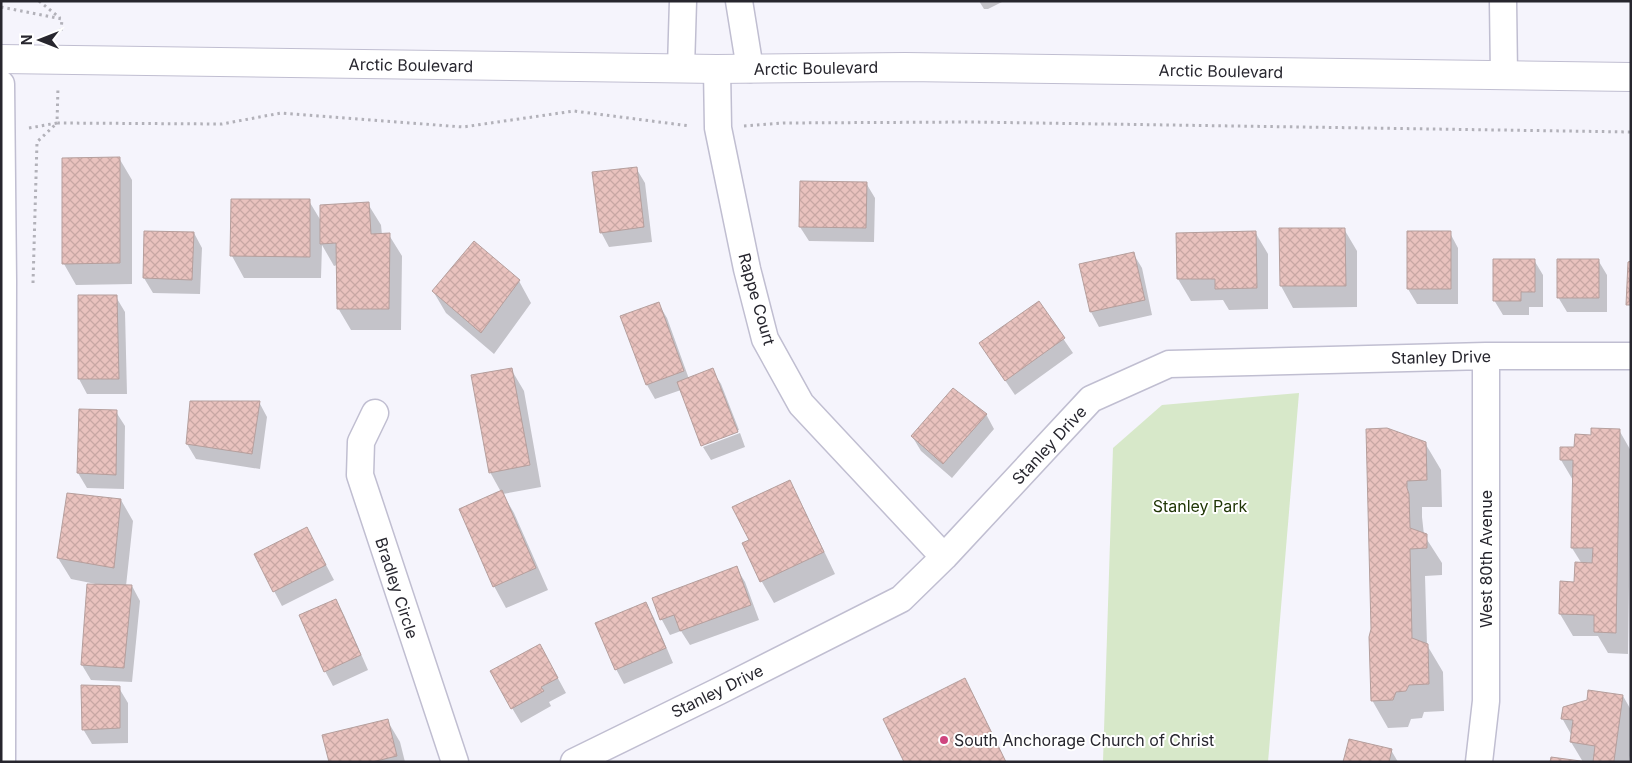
<svg xmlns="http://www.w3.org/2000/svg" width="1632" height="763" font-family="Inter,sans-serif">
	<style>
		.green { fill: #d7e8c9 }
		.shadow { fill: #0003 }
		.building { fill: url(#building-cross-hatch); stroke: #b59f9d }
		.lines { fill: none; stroke-linecap: round; stroke-linejoin: round }
		.minor-casing { stroke: #c0bed1; stroke-width: 29 }
		.secondary-casing { stroke: #c0bed1; stroke-width: 30 }
		.path { stroke: #b2b1b9; stroke-width: 3; stroke-dasharray: 2.5 4; stroke-linecap: butt }
		.minor { stroke: #fff; stroke-width: 26 }
		.secondary { stroke: #fff; stroke-width: 28 }
		.poi-dot { fill: #cf467f; stroke: #fff; stroke-width: 2 }
		.labels { text-anchor: middle; stroke-width: 4; stroke-linejoin: round; paint-order: stroke }
		.street-label { font-size: 16px; fill: #27262e; stroke: #fff }
		.park-label { font-size: 16px; fill: #203606; stroke: #fff }
		.poi-label { font-size: 16px; fill: #27262e; stroke: #fff; text-anchor: start }
	</style>
	<defs>
		<pattern id="building-cross-hatch" width="8" height="8" patternUnits="userSpaceOnUse" patternTransform="scale(1.25)"><rect width="8" height="8" fill="#e9c2be"/><path d="M0 0l8 8M0 8l8-8" fill="none" stroke="#c8a7a4"/></pattern>
	</defs>
	<rect width="100%" height="100%" fill="#f5f4fc"/>
	<path class="green" d="M1299,393L1268,762H1103L1113,448L1162,405Z"/>
	<path class="shadow" d="M979,1H1004L988,9H984Z
		M119,158L132,180V284L76,285L64,264Z
		M636,168L645,183L652,242L609,247L601,232Z
		M866,183L875,198L874,242L809,241L800,227Z
		M309,201L321,221L368,204L381,225L382,235H389L402,256L401,330H351L338,308L337,265L334,266L322,245L321,278H244L232,256Z
		M1344,229L1357,251V307L1293,308L1281,286L1280,230Z
		M1255,232L1268,254V309L1229,310L1223,300L1191,301L1178,279Z
		M194,233L202,248L200,294L153,293L144,278Z
		M1408,233H1450L1458,248V304H1417L1408,289Z
		M1133,253L1142,268L1152,315L1099,327L1091,312L1081,265Z
		M1534,260L1543,275V307H1529V315H1503L1494,300Z
		M1598,260L1607,275V312H1567L1558,297Z
		M519,281L531,303L494,354L446,313L433,291Z
		M116,297L125,312L127,394H87L79,379Z
		M1038,302L1073,353L1015,395L980,343Z
		M658,303L667,318L689,379L712,370L721,384L739,430L703,444V446L681,390L655,399L647,385L622,316Z
		M511,369L524,391L541,487L503,494L514,513L548,590L506,608L494,586L501,492L490,472Z
		M259,402L267,417L260,469L196,459L187,444Z
		M116,412L125,426L124,489L87,488L78,473Z
		M986,414L994,429L952,478L921,451L912,436Z
		M1368,430L1425,443L1441,470L1442,507H1422V517L1424,535L1442,563V575L1425,576L1427,645L1443,672L1444,711L1424,712L1422,718L1411,719L1408,727L1388,728L1372,700L1373,629Z
		M1619,430L1631,451L1628,654L1608,653L1598,636H1573L1560,614L1561,582L1576,583L1582,564L1572,548L1574,482L1561,460L1592,436Z
		M740,433L745,447L711,460L703,447Z
		M789,482L801,503L835,574L774,603L762,582L744,544L750,541Z
		M121,500L133,521L126,586H132L140,601L132,682L91,680L82,665L96,584L71,579L58,558Z
		M315,544L334,580L282,606L274,591Z
		M736,567L745,582L759,620L690,645L681,631L670,635L662,620L654,598Z
		M336,600L344,615L368,670L333,686L325,671Z
		M646,603L654,618L673,663L624,684L616,669Z
		M548,660L566,693L549,702L551,706L521,723L512,708Z
		M965,680L977,702L1006,762H905Z
		M119,688L128,703V743L92,744L83,729Z
		M1623,696L1631,710V749L1629,762H1583L1571,742L1572,736L1562,718Z
		M387,720L400,742L405,762H330Z
		M1391,750L1398,762H1345Z"/>
	<path class="building" d="M120,157V263L62,264V158Z
		M637,167L644,227L600,233L592,172Z
		M800,181L867,182L866,228L799,227Z
		M231,199H310V257L230,256Z
		M369,202L371,234L390,233L389,309H337L336,243L320,244V205Z
		M1279,228H1345L1346,286H1280Z
		M144,231L194,232L192,280L143,278Z
		M1256,231L1257,288L1215,289V279H1177L1176,233Z
		M1407,231H1451V289H1407Z
		M474,241L520,280L481,333L432,291Z
		M1134,252L1145,300L1090,312L1079,264Z
		M1493,259H1535V292H1521V301H1493Z
		M1557,259H1599V298H1557Z
		M1631,261V305H1626L1628,262Z
		M78,295H117L119,379H78Z
		M1039,301L1065,338L1005,381L979,343Z
		M659,302L684,371L646,385L620,316Z
		M512,368L530,465L489,473L471,375Z
		M713,368L738,432L701,446L677,382Z
		M953,388L987,414L943,464L911,436Z
		M190,401H260L252,454L186,444Z
		M79,409L117,410L116,475L77,473Z
		M1387,428L1426,442L1427,480L1407,481V488L1409,494L1410,528L1427,534V548L1410,549L1412,638L1428,644L1429,684L1409,685L1406,691L1396,692L1393,700L1371,701L1369,637L1371,629L1366,429Z
		M1591,428L1620,429L1616,633L1594,632V615L1559,614L1560,581L1574,582L1575,562L1592,563L1593,548H1571L1573,460H1560V447H1574L1575,434L1591,435Z
		M790,480L824,552L760,582L742,543L749,540L732,507Z
		M502,490L536,568L493,587L459,509Z
		M67,493L121,499L114,568L57,558Z
		M307,527L326,565L273,592L254,554Z
		M737,566L751,605L680,631L674,615L660,620L652,598Z
		M87,584L132,585L124,668L81,665Z
		M336,599L361,655L324,672L299,615Z
		M646,602L666,648L615,670L595,623Z
		M540,644L558,678L541,687L544,691L511,709L490,671Z
		M965,678L1006,762H904L883,719Z
		M81,685L120,686V728L82,730Z
		M1588,690L1623,695L1614,761L1593,762L1595,746L1570,742L1573,720L1561,719L1563,707L1587,700Z
		M388,719L397,756L372,762H329L322,735Z
		M1349,739L1392,749L1389,762H1343Z
		M1551,757L1588,762H1550Z"/>
	<g class="lines">
		<defs>
			<path id="minor" d="M739,1L750,69
				M1503,1L1504,75
				M681,68L683,1
				M717,69L718,128L747,269L765,339L801,404L944,557
				M1,84L3,281L2,762
				M375,413L361,442L360,475L455,762
				M574,762L719,691L901,599L944,557L1091,399L1169,364L1486,356H1631
				M1479,762L1486,701V356"/>
			<path id="secondary" d="M1,59L717,69L905,67L1631,77"/>
		</defs>
		<use href="#minor" class="minor-casing"/>
		<use href="#secondary" class="secondary-casing"/>
		<path class="path" d="M39,1L60,18
			M1,7L62,19
			M61,31L62,19
			M744,126L783,123L971,122L1631,132
			M29,128L57,123L58,87
			M33,283L37,142L57,123L222,124L281,113L463,127L574,111L690,126"/>
		<use href="#minor" class="minor"/>
		<use href="#secondary" class="secondary"/>
	</g>
	<circle class="poi-dot" cx="944" cy="740" r="5"/>
	<g class="labels">
		<g class="street-label">
			<text transform="translate(411 65) rotate(1)" y="6">Arctic Boulevard</text>
			<text transform="translate(816 68) rotate(-1)" y="6">Arctic Boulevard</text>
			<text transform="translate(1221 71) rotate(1)" y="6">Arctic Boulevard</text>
			<text transform="translate(757 299) rotate(74)" y="6">Rappe Court</text>
			<text transform="translate(1441 357) rotate(-1)" y="6">Stanley Drive</text>
			<text transform="translate(1049 445) rotate(-47)" y="6">Stanley Drive</text>
			<text transform="translate(1486 559) rotate(-90)" y="6">West 80th Avenue</text>
			<text transform="translate(397 588) rotate(72)" y="6">Bradley Circle</text>
			<text transform="translate(717 691) rotate(-26)" y="6">Stanley Drive</text>
		</g>
		<g class="park-label">
			<text x="1200" y="512">Stanley Park</text>
		</g>
		<g class="poi-label">
			<text x="954" y="746">South Anchorage Church of Christ</text>
		</g>
	</g>
	<rect width="1632" height="763" fill="none" stroke="#27262e" stroke-width="5"/>
	<g transform="translate(40 40) rotate(270)" stroke="#ffffff" stroke-width="4" paint-order="stroke">
	<path d="M0-4L9 19L0 12L-9 19Z" fill="#27262e"/>
	<text y="-8" font-size="14" font-weight="bold" text-anchor="middle" fill="#27262e">N</text>
	</g>
</svg>
